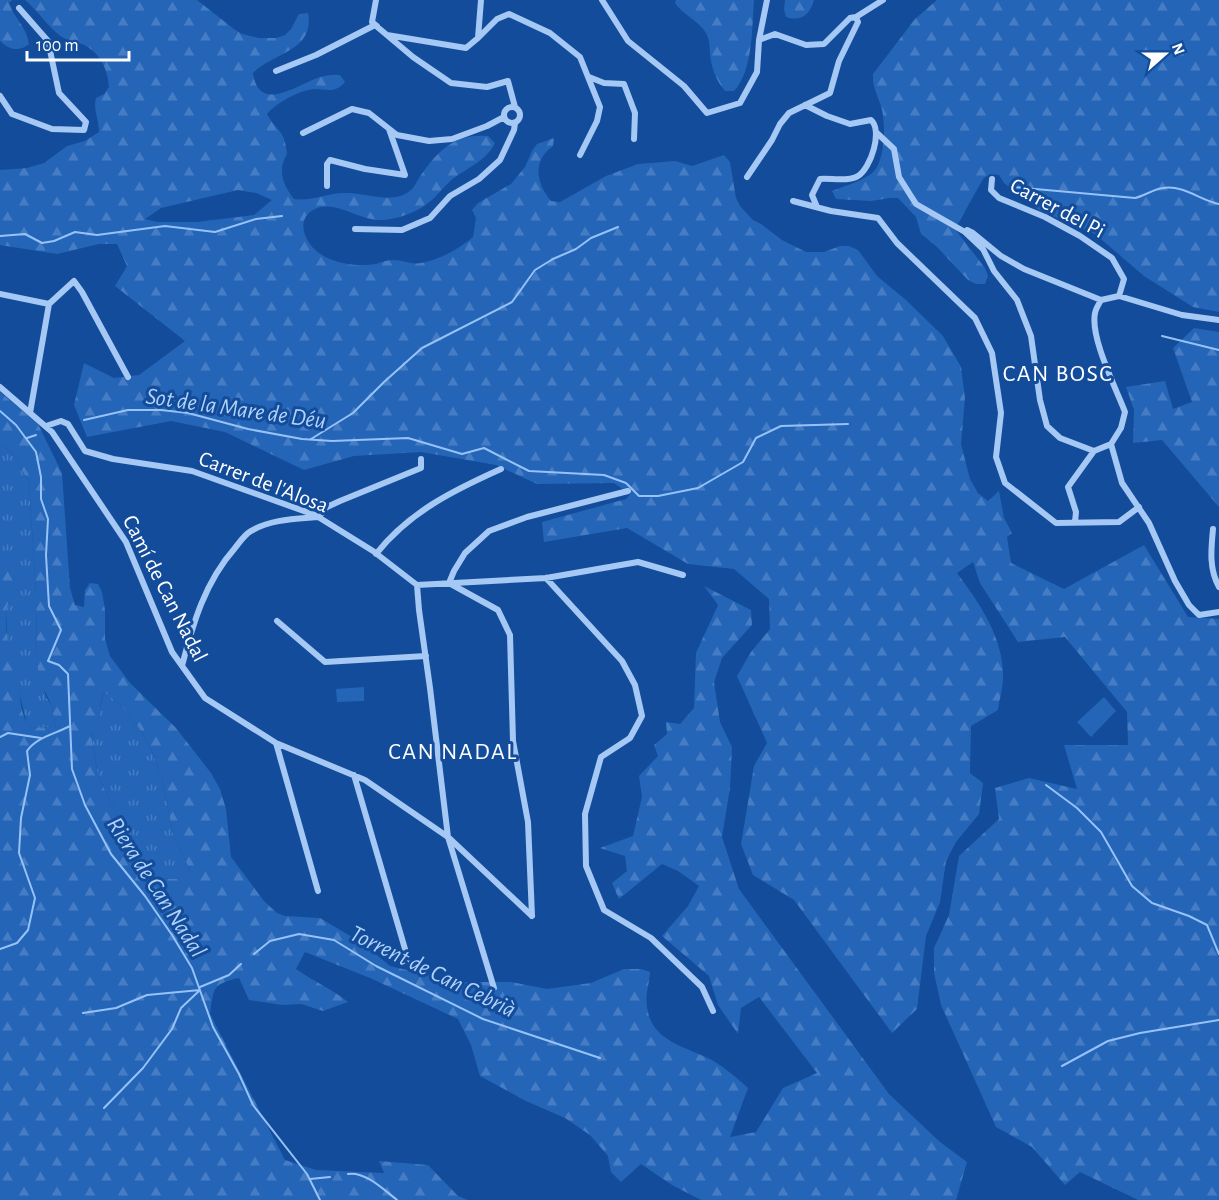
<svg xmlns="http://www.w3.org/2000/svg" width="1219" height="1200" font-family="'Alegreya Sans',sans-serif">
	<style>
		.grass { fill: url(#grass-tufts) }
		.forest { fill: url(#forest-firs); fill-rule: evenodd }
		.green { fill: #2465b8 }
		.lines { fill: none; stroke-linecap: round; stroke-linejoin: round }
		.stream { stroke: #96c2f7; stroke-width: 2 }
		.minor { stroke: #a5c8f4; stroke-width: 6 }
		.labels { text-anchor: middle; stroke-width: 6; stroke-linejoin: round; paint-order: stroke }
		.street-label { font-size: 22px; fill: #fff; stroke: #124c9a }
		.neighbourhood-label { font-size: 24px; letter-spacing: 1.5px; fill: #fff; stroke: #124c9a }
		.water-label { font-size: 24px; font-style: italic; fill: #b1d2fa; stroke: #124c9a }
	</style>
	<defs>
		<pattern id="grass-tufts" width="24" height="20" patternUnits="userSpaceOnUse" patternTransform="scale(1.5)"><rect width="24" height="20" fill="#2465b8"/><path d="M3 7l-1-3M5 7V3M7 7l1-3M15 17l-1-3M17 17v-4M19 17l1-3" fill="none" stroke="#457cc3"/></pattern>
		<pattern id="forest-firs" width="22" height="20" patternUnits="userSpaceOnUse" patternTransform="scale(1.5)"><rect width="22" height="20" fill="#2465b8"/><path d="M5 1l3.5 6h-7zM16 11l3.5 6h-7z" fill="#457cc3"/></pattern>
	</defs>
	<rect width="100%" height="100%" fill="#124c9a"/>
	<path class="grass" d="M0,444L12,453L29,482L36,594L37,663L46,697L51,704L56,728L30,727L27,724L8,649L6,613L14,580L0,543Z
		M104,692L119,703L139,728L150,747L160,771L174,837L190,870L187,874L178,879L161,878L152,875L139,860L98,776L91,731C101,719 99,706 104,692Z"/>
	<path class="forest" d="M0,0H12L9,3C15,20 26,25 29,44C19,52 9,50 0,41Z
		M25,0H197L234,29L242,34L259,38H276L285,35L291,29L299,14L308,13C315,51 274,52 253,73C258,109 288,91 308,82C318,77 328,74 340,75L345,82C334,94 328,89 314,89C300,90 276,103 267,114C277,132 285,130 287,154C277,170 283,185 294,199C311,202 327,193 344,193C365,192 388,204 407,193C414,189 416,182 421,175C438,150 456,133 488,136L495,143C487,160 469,167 454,178C444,185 438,196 428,203C416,213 393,221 377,220C357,219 335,200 315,209C294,219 305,243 319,253C334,264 358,267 376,264C382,262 387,260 394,260C403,260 411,265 421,263C439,260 459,249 473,237L476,218L472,210L478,203L511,184L525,167L532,151L537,144L554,138L553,146C532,161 536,183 551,201L560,202L606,176L638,164L675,161L692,166L724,155L730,162L736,198L740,206L753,220L761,224L782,240L806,252H824L840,246H849L858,250L877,276L906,300L943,336L961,367L965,398L961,444L970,479L978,493L988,501L999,491L1004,518L1012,533L1007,537L1011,563L1064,589L1144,545L1188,617L1219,619V1200H1138L1080,1172L1065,1185L1032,1147L996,1127L941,1005L934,973V948L949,915L959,856L999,819L995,788L1029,778L1077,789L1064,745H1128L1127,712L1065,637L1018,642L980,583L973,562L957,573C980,604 1004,638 1003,678C1003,689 999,700 998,710L971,726L970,773L983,783L979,814L956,842L946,861L940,902L926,936L917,1009L892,1033L794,900L753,875L741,844L754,766L767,743L737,676L751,652L770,629L769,599L734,569L688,564L627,528L544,542L542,522L626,499L630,494L614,483L537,484L496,465L421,452L354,456L304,470L225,432L171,421L87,437L74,405L84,363L114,378L139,375L185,341L115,286L127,266L117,244H99L57,254L0,245V170L27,168L44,163L67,146L85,141L99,132C99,119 93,110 96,98L104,94L109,87C108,68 98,49 79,43C72,40 64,40 58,34C46,24 37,10 25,0ZM238,190L256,193L272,200L254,215L197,222H157L145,219L161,208Z
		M676,0H754C752,27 753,71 734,91H725C718,83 713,72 711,61C709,51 711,42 706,33C698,20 683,15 675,3Z
		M785,0H814C810,15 801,22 786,17L784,9Z
		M937,0H1219V312L1193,307L1144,276L1095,234L1039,210L1004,183L999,175L990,174L983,179L955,229L985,268L988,276L985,284H976L968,280L936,246L921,234L916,217L898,198H890L871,201L836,199L832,191C844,186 860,182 871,174C886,163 886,121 881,106C877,94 872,86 873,74L915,19Z
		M1194,328L1219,332V507L1162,440L1133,443L1134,410L1126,387L1165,381L1173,409L1192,402L1173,348Z
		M0,392L38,424L62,473L70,588L75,605L84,607L85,590L90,583L98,584L102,592L105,610V639L110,656L130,683L176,728L211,773L220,789L226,809L231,857L264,901L277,913L285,916L320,918L362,943L390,966L458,982H511L547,989L591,983L624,969H641L650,972C649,987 644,996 648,1012C654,1042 689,1048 712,1060C725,1068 737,1078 748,1088L730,1137L756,1132L783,1088L817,1073L759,997L741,1008L738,1034L718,1005L709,976L662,936L688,906L699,886L678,871L662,864L619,899L612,883L627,871L625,856L600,848L633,836L642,797L639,776L658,756L654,745L667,734L666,722L680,724L694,708L696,653L718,605L704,586L751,610L752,625L722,658L714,682L720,722L732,747L730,788L722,837L739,889L889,1094L940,1142L967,1162L956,1200H701L672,1185L641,1164L621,1182L611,1172L608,1156L590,1135L565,1118L526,1101L480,1076L471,1045L458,1019L370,978L305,952L296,969C313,981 332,989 348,1002L323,1011L301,1004L282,1005L249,1000L239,978C211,984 214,989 210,1014L285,1160L316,1170L384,1173L379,1161L428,1165L458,1196L468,1200H0V543C5,555 14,569 14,582C14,593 7,602 6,614C5,637 11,656 17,678C21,694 19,714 30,727L56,728L51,704L40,681L37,663L36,594L29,482L12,453L0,444ZM104,692L119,703L139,728L150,747L160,771L174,837L190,870L187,874L177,879L161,878L152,875L139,860L98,776L91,732C104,715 97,709 104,692Z"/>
	<path class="green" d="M364,687V701L337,702L336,689Z
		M1104,697L1116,711L1091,737L1077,722Z"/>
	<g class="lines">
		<path class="stream" d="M1013,187L1135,198C1144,196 1154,189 1163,188C1185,185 1199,200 1219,204
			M0,236L25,234L42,243L54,241L75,232L97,235L165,226L215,232L256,219L282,216
			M1162,336L1219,350
			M0,411L16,425L36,452L41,477V499L48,519L46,555L49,606L61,630L48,661L59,665L68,674L72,769L85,805L111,854L145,896L172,935L192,968L213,1027L239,1074L253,1105L307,1174L320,1200
			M84,420L128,410H161L188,413L248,429L302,439L332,441L408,438L462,454L484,448L529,471L604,475L626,483L639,496H658L698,488L743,462L756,438L781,426L848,424
			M27,438L36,435
			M311,439L353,413L384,382L422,348L512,302L535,270L553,259L576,249L591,238L618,227
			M0,737L8,733L41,738
			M1046,785L1077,808L1101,832L1132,886L1152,903L1189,916L1207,925L1219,954
			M0,949L17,943L28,930L35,898L19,853L21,818L30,775L27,751C37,737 55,734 70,726
			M254,954L270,941L299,934L334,940L376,966L483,1019L600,1058
			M200,987L229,975L241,964
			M83,1013L116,1008L147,995L200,990
			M1062,1066L1108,1041L1140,1033L1219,1020
			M104,1108L143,1068L172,1029L181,1008L200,990
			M348,1174C365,1171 384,1190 397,1200
			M310,1179L330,1177"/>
		<path class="minor" d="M376,0L372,22L377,26
			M602,0L628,41L684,86L707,113L740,103L757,72L759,40L775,34L806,45L824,44L850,18L856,17L858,22L839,61L830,93L789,113L780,124L772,140L747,177
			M856,17L883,0
			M387,35L466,48L478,38L481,0
			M478,38L497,19L509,14L550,33L580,57L600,107L597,121L580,155
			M759,40L767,0
			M276,71L316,55L375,25L413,57L451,83L487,87L508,81L515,107
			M589,77L604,83L624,84L635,113L634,139
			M0,96L12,114L52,129L84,130L86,122L59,93L48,41L19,8
			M805,105L827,116L850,124L871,120C883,130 871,168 858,176C848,182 831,178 820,179L812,195L817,207
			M504 115a8 8 0 1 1 16 0a8 8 0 1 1-16 0Z
			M303,133L352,109L369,113L397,135L429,141L452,139L487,126L504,117
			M877,133L894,149L899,177L916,204L965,232L983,249L994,271L1017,300L1031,336L1040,400L1047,426L1060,438L1094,451
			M992,179L991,190L999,198L1045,217L1080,236L1112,258L1124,279L1119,296
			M327,186V164L330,160L365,169L405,175L389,129
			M793,201L831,211L878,218L897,243L975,318L992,353L1001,413L996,457L1005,483L1056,523L1119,522L1139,507
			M355,229L402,230L430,218L450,196L479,179L500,160L514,130L515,123
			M965,232L967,230L973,233L1001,256L1024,269L1101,300L1119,296L1182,315L1219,320
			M0,294L49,304
			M1101,300C1099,304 1096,308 1095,313C1090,338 1116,388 1125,412L1121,428L1111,444L1122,483L1149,523L1175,581L1189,605L1199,615L1219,612
			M0,387L52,432L126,542L172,652L205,698L276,743L365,780L448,837L532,916
			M30,413L49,304L74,281L82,292L128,377
			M46,426L61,421L68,424L85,451L113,459L192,471L315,515L373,551L417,585L546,578L638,562L683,575
			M1075,522L1076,512L1068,487L1094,451L1111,444
			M1213,529C1211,550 1209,569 1219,587
			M376,554C409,512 454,490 501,469
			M546,578L622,661L635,685L642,716L630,738L601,757L585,814L586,866L604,910L651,938L702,987L713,1011
			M417,585L419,610L430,688L448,837L494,988
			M277,621L325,662L426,656
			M182,666C193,623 205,582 235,548C239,543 245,534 251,531C271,519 296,519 319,517L327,507L340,501L421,468V459
			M276,743L318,891
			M354,775L410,966
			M532,916L528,822L513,741L510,635L498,610L449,583L454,571L465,553L489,531L527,517L628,491"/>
	</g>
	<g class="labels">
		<g class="street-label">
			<text transform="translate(1058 207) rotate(28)" y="8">Carrer del Pi</text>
			<text transform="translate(264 481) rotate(21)" y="8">Carrer de l'Alosa</text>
			<text transform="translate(166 588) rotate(63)" y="8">Camí de Can Nadal</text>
		</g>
		<g class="neighbourhood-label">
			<text x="1058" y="381">CAN BOSC</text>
			<text x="453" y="759">CAN NADAL</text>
		</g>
		<g class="water-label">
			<text transform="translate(236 408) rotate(8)" y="8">Sot de la Mare de Déu</text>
			<text transform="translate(157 887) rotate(57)" y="8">Riera de Can Nadal</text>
			<text transform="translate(433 971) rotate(26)" y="8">Torrent de Can Cebrià</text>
		</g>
	</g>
	<g transform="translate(1165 54) rotate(69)" stroke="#124c9a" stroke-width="4.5" paint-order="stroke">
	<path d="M0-4.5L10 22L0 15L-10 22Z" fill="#ffffff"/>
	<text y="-9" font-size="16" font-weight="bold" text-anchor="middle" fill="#ffffff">N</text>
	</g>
	<path d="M27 51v9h102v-9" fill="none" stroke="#ffffff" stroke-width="3"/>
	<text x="36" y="51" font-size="18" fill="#ffffff" stroke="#124c9a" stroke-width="4.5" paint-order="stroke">100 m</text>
</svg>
